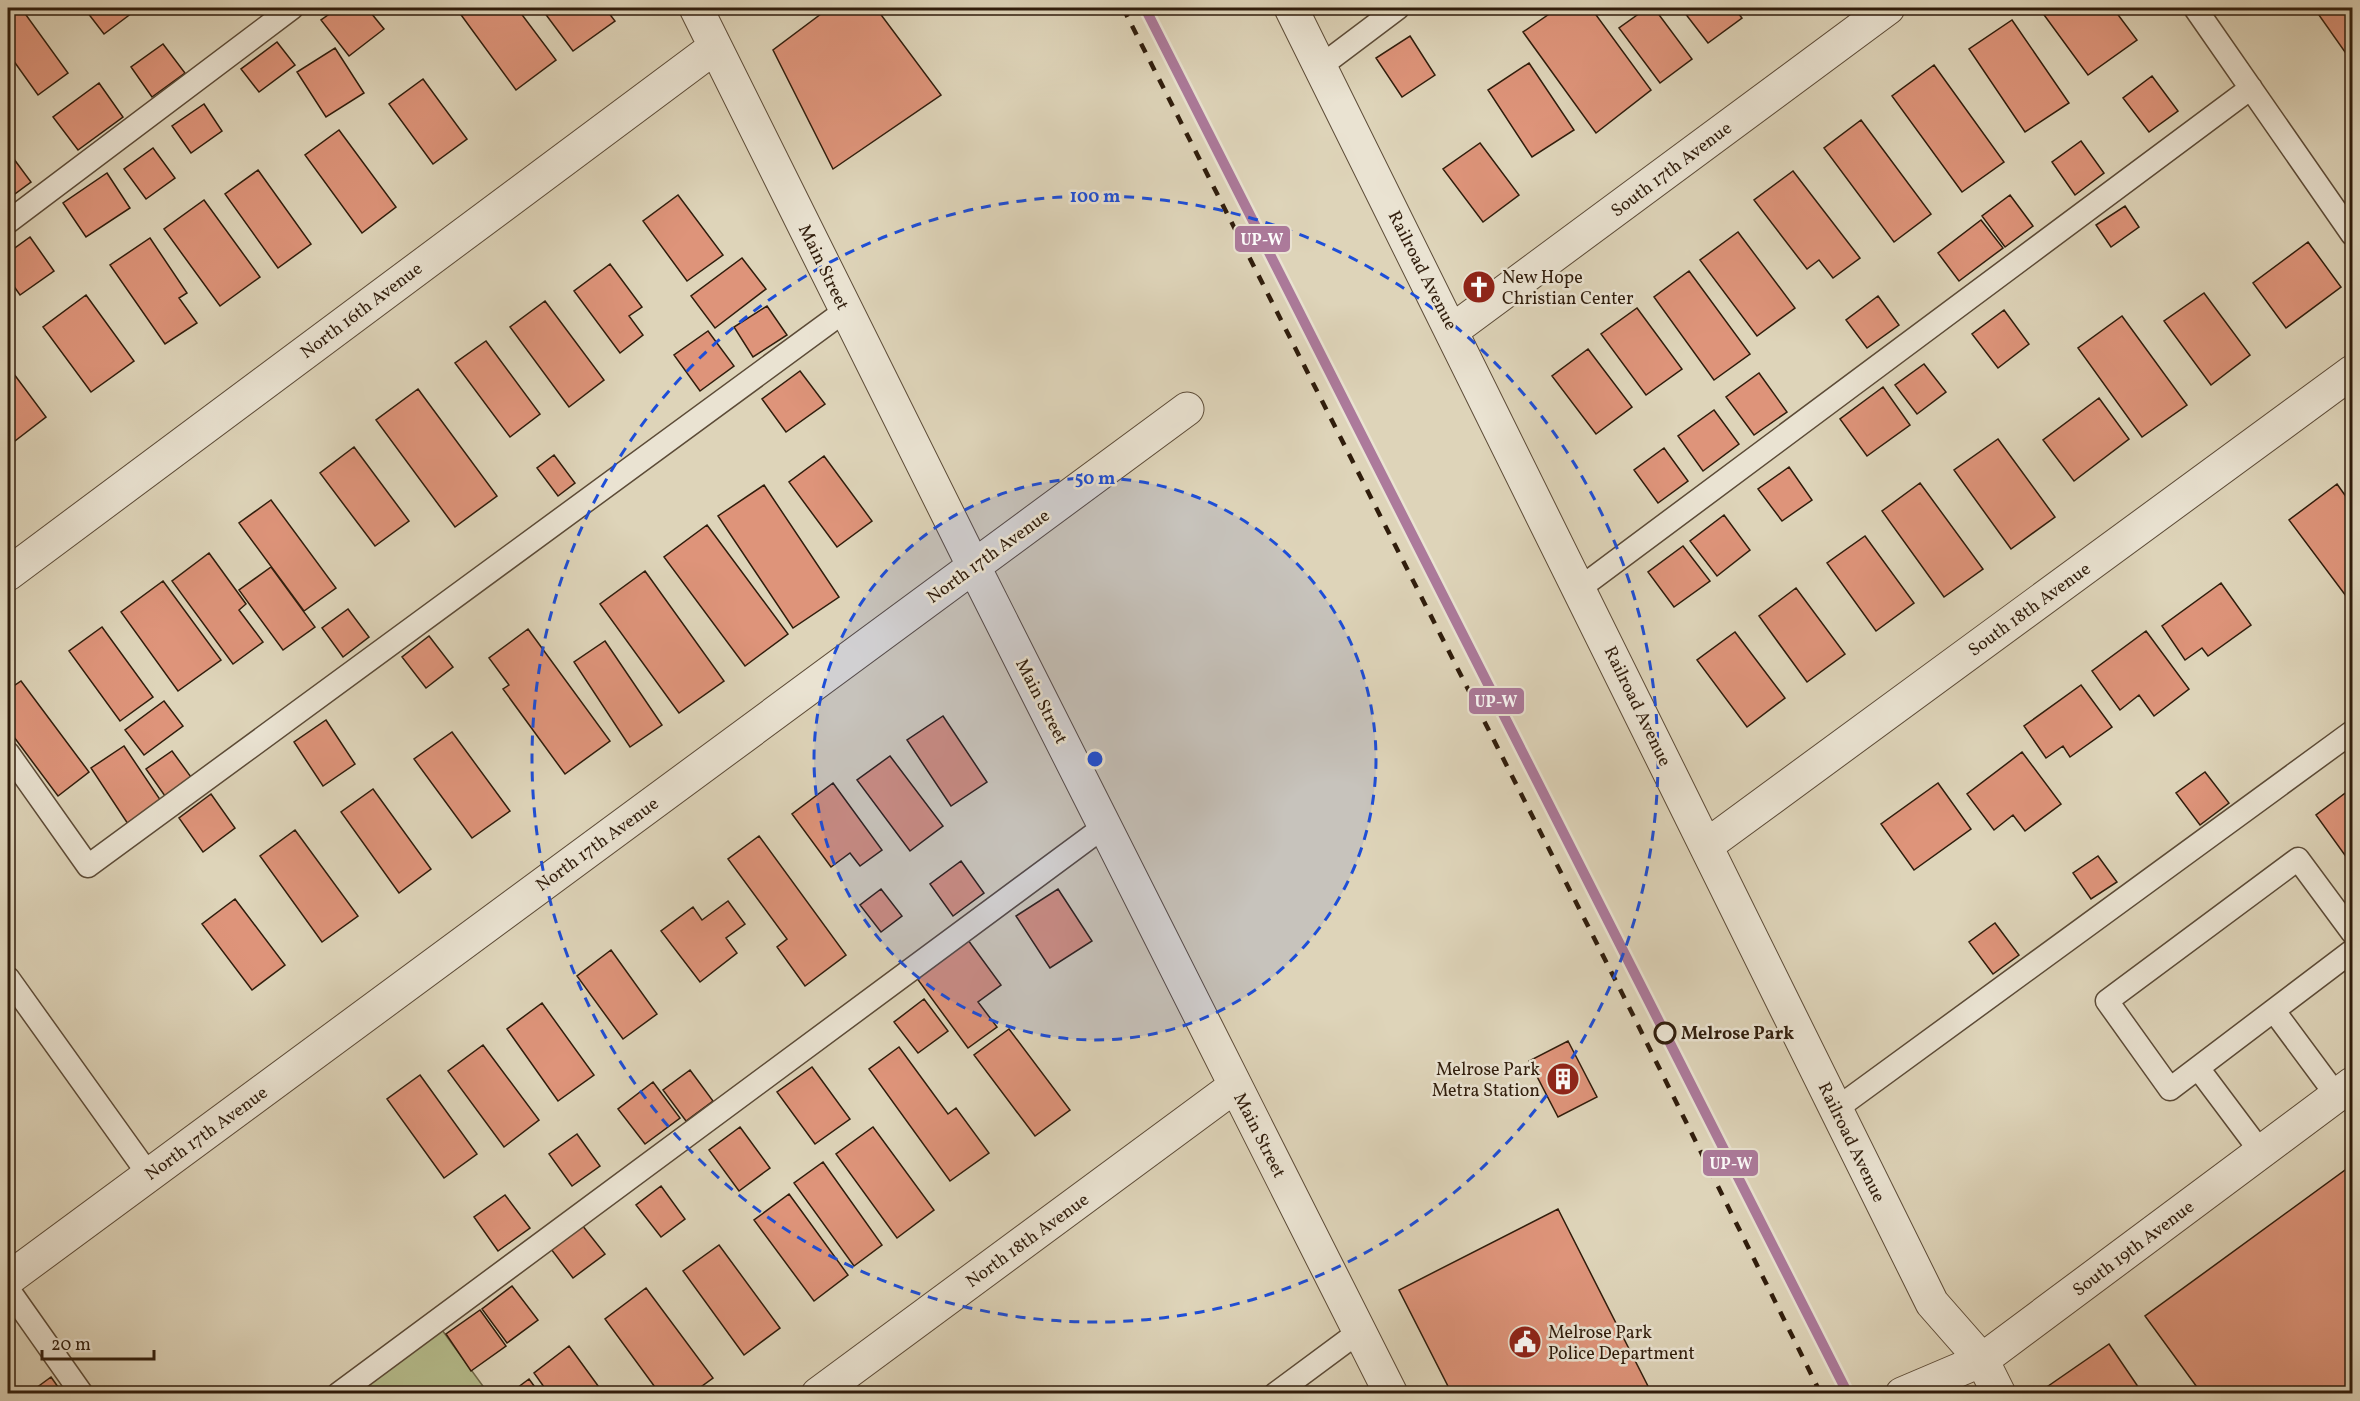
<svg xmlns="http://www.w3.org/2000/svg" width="2360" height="1401" font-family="Vollkorn,serif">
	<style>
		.green { fill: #b5bc8c; stroke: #726c4c; stroke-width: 1.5 }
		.building { fill: #de947a; stroke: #301d0c; stroke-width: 1.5 }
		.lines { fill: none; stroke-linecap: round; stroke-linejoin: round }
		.service-casing { stroke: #5c4b37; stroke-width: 25 }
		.minor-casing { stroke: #5c4b37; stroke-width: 35 }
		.service { stroke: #eae3d2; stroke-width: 22 }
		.minor { stroke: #eae3d2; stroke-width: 33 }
		.rail { stroke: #301d0c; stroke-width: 4.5; stroke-dasharray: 10 10; stroke-linecap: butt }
		.rail-1-casing { stroke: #eae3d2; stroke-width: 15 }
		.rail-1 { stroke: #ac7a9b; stroke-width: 10 }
		.ring { fill: none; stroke: #1d4ed8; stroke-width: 3; stroke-dasharray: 10 8 }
		.stop-dot { fill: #eae3d2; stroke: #301d0c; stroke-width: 3 }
		.labels { text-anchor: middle; stroke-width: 5; stroke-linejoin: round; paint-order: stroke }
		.street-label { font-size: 18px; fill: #301d0c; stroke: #eae3d2 }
		.poi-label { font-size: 18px; fill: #301d0c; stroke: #eae3d2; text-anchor: start }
		.stop-label { font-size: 18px; font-weight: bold; fill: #301d0c; stroke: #eae3d2; text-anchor: start }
		.centre { fill: #1d4ed8; stroke: #eae3d2; stroke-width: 3 }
		.ring-label { font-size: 18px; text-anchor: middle; font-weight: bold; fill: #1d4ed8; stroke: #eae3d2; stroke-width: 5; stroke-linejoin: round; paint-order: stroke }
		.line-badge { stroke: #eae3d2; stroke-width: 2 }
		.badge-label { font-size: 16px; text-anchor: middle; font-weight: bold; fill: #fff }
	</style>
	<rect width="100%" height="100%" fill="#ded4b9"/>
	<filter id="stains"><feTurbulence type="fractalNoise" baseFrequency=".00333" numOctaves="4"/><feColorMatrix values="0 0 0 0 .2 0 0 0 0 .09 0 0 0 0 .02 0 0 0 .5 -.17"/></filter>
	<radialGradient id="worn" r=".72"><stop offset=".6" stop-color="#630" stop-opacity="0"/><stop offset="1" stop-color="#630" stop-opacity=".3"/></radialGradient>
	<path class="green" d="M442,1330L488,1393L356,1394Z"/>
	<path class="building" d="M8,8H21L68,73L38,95L8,53Z
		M84,8H134L136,10L104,34Z
		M338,8H367L384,29L349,56L321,20Z
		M456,8H517L556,60L516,90Z
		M541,8H605L615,21L573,51Z
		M829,8H876L941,95L833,169L773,50Z
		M1558,8H1591L1651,90L1596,133L1523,32Z
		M1647,8H1654L1692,59L1660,83L1619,28Z
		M1681,8H1734L1742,18L1708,43Z
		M2039,8H2113L2137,40L2088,75Z
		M2314,8H2352V62Z
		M2012,20L2069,103L2025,132L1969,49Z
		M1410,36L1435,75L1402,97L1376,58Z
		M277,42L295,65L259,92L241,69Z
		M163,44L185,73L152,97L131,67Z
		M335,48L364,93L326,117L297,72Z
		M1529,63L1574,130L1532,157L1488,90Z
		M1934,65L2004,162L1962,192L1892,96Z
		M2152,76L2178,111L2149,132L2123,98Z
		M423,79L467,139L433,164L389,104Z
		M99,83L123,117L78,150L53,117Z
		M204,104L222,131L191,153L172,126Z
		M1861,120L1931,214L1894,242L1824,148Z
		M339,130L396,207L362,233L305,155Z
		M2081,141L2104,173L2075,195L2052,162Z
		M1480,143L1519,195L1483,222L1443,169Z
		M153,148L175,178L146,199L124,169Z
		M8,151L31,182L8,199Z
		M258,170L311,244L278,268L225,194Z
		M1793,171L1860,258L1833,278L1819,260L1807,269L1754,200Z
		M107,173L130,208L86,237L63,203Z
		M678,195L723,255L687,281L643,221Z
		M2010,195L2033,226L2005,247L1982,216Z
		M204,200L260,277L220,306L164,229Z
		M2125,206L2139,227L2111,247L2096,225Z
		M1981,220L2003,248L1959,281L1938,253Z
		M1738,232L1795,308L1757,336L1700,260Z
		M30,237L54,271L20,295L8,278V253Z
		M150,238L187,293L179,298L197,323L165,344L110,265Z
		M2308,242L2341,287L2286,328L2253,283Z
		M742,258L766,289L715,328L691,296Z
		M610,264L642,307L629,316L643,335L620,353L574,291Z
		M1689,271L1750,354L1714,380L1654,297Z
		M2204,293L2250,355L2211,385L2164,321Z
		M86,295L134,361L91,392L43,327Z
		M1878,296L1899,325L1867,348L1846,320Z
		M545,301L604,380L569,407L510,327Z
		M767,306L787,335L753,357L734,327Z
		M1637,308L1682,369L1646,395L1601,334Z
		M2004,310L2029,344L1998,368L1972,334Z
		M2122,316L2187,405L2142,437L2078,348Z
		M708,331L734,366L700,391L674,355Z
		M486,341L540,414L510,437L455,363Z
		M1588,349L1632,407L1596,434L1552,376Z
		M1924,364L1946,392L1917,414L1895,385Z
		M8,366L46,417L11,444L8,440Z
		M800,371L825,404L786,432L762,399Z
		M1759,373L1787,412L1754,435L1726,397Z
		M1883,387L1910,425L1867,456L1840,419Z
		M418,389L497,496L455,527L376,420Z
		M2099,398L2129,439L2074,481L2043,440Z
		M1714,410L1739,444L1703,471L1678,436Z
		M1998,439L2055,517L2011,549L1954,470Z
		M354,447L409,521L375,546L320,473Z
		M1664,448L1688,481L1658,503L1634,470Z
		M554,455L575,483L558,496L537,468Z
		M824,456L872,521L837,547L789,482Z
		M1789,467L1812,500L1782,521L1758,489Z
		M1920,483L1983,569L1944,597L1882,511Z
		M2337,484L2352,505V604L2289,520Z
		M764,485L839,597L793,628L718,516Z
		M271,500L336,588L304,611L239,523Z
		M1724,515L1750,550L1717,576L1690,541Z
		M707,525L788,634L745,666L664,557Z
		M1865,536L1914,603L1876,631L1827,563Z
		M1683,546L1710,581L1674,607L1648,572Z
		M209,553L246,604L239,610L263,642L233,664L172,581Z
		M271,567L315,627L283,650L239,590Z
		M645,571L724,681L679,713L600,604Z
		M163,581L221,660L178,691L121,612Z
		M2221,583L2251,625L2208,656L2202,648L2185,660L2162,626Z
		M1796,588L1845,654L1807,682L1759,616Z
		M348,609L369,637L343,657L322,628Z
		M102,627L153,697L120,721L69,651Z
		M528,629L610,741L565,774L503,689L509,685L489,658Z
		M2146,631L2189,689L2154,716L2139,695L2120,710L2092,671Z
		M1735,632L1785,698L1747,727L1697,660Z
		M429,636L453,667L426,688L402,657Z
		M605,641L662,725L630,747L574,662Z
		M21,681L89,772L58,796L8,729V690Z
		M2081,685L2112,727L2070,757L2063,746L2046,758L2024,726Z
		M164,701L183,726L144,755L125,730Z
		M943,716L987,782L951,806L907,740Z
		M326,720L355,764L323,786L294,742Z
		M452,732L510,811L472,838L414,759Z
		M124,746L161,801L128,824L91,768Z
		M172,751L191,777L165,796L146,769Z
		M2022,752L2061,804L2025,831L2013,815L1994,830L1967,794Z
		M890,756L943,826L910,851L857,780Z
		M2205,772L2229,803L2200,825L2176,793Z
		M833,783L882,850L860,866L850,853L831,867L792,814Z
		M1938,783L1971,829L1914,870L1881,824Z
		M2352,788V865L2316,815Z
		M373,789L431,869L399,893L341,812Z
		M211,794L235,828L203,852L179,818Z
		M295,830L358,916L322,942L260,856Z
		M759,836L846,955L805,986L777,947L787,939L728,859Z
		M2098,856L2117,882L2091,899L2073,873Z
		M961,861L984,893L953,916L930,884Z
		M881,889L902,916L881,932L860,905Z
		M1058,889L1092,941L1050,968L1016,916Z
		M235,899L285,965L252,990L202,924Z
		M728,901L745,924L726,938L737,953L700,982L661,931L693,907L702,920Z
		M1995,923L2019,955L1993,974L1969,942Z
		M968,940L1001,985L978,1002L997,1027L968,1048L916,977Z
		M611,950L657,1014L623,1039L577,976Z
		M924,999L948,1031L918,1053L894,1022Z
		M542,1003L594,1075L558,1101L507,1029Z
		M1009,1029L1070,1110L1035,1136L974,1055Z
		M1568,1041L1597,1097L1558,1117L1529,1061Z
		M483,1045L539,1120L504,1147L448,1071Z
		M899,1047L948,1114L956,1108L989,1153L950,1181L869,1069Z
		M812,1067L850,1119L815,1144L777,1092Z
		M690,1070L713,1101L686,1121L663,1090Z
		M420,1075L477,1154L444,1178L387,1099Z
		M653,1082L680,1118L645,1144L618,1109Z
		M740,1127L770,1168L739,1191L709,1150Z
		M873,1127L934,1210L897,1238L836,1154Z
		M577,1134L600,1166L572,1186L549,1154Z
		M823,1162L882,1245L854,1266L794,1183Z
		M2352,1165V1394H2202L2145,1316Z
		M661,1186L685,1219L661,1237L636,1205Z
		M789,1194L848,1275L814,1301L754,1220Z
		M505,1195L530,1228L498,1251L474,1217Z
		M1558,1209L1652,1394H1452L1399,1290Z
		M582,1225L605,1254L573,1278L551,1249Z
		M719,1245L780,1328L744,1355L683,1271Z
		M512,1286L538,1320L507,1343L482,1309Z
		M646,1288L713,1378L691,1394H660L605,1319Z
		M480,1310L506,1346L471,1371L446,1334Z
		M2109,1344L2143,1394H2042L2041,1391Z
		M569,1346L604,1394H549L534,1373Z
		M51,1377L63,1394H28Z
		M529,1379L540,1394H509Z"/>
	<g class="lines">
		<defs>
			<path id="service" d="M2195,8L2352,234
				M1321,66L1398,8
				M8,222L292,8
				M1580,588L2251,88
				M8,753L88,866L846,310
				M2352,932L2298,859L2107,1001L2170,1089L2352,951
				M8,978L149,1175
				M2274,1011L2337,1096
				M2198,1068L2261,1152
				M1836,1109L2352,732
				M8,1289L82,1394
				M338,1394L1105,826
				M1275,1394L1360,1331"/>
			<path id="minor" d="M696,8L974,567L1391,1394
				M1291,8L1932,1303L1982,1360L1999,1394
				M1453,330L1888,8
				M8,574L715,47
				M1706,846L2352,372
				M8,1279L1187,409
				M818,1394L1235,1086
				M1902,1394L1982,1360L2352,1084"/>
		</defs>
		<use href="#service" class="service-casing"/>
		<use href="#minor" class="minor-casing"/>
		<use href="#service" class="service"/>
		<use href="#minor" class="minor"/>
		<path class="rail" d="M1123,8L1628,1005L1821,1394"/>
		<defs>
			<path id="rail-1" d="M1145,8L1848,1394"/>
		</defs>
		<use href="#rail-1" class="rail-1-casing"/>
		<use href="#rail-1" class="rail-1"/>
	</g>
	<circle cx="1095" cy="759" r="281" fill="#1d4ed8" fill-opacity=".12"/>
	<g class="ring">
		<circle cx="1095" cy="759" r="281"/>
		<circle cx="1095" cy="759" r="563"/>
	</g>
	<defs>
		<symbol id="church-disc" viewBox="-11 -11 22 22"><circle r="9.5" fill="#8f2418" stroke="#eae3d2"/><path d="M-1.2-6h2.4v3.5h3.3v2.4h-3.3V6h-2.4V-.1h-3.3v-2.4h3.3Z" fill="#fff"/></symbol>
		<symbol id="building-disc" viewBox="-11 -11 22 22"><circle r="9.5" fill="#8f2418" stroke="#eae3d2"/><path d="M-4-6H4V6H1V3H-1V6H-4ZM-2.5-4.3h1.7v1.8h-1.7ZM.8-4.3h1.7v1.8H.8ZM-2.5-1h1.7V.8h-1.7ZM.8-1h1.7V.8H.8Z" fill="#fff"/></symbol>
		<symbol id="civic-disc" viewBox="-11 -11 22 22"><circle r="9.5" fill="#8f2418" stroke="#eae3d2"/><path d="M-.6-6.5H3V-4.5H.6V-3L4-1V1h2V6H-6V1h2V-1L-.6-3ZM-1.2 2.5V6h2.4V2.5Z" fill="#fff"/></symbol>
	</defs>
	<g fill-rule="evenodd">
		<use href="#church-disc" x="1460" y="268" width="38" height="38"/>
		<use href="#building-disc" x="1544" y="1060" width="38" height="38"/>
		<use href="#civic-disc" x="1506" y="1323" width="38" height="38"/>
	</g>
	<circle class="stop-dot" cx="1665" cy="1033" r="10"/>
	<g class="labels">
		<g class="street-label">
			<text transform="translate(1671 169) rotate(-37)" y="6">South 17th Avenue</text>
			<text transform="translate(824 267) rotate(64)" y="6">Main Street</text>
			<text transform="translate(1423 270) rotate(63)" y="6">Railroad Avenue</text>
			<text transform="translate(361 310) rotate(-37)" y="6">North 16th Avenue</text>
			<text transform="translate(988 556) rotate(-36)" y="6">North 17th Avenue</text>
			<text transform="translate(2029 609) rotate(-36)" y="6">South 18th Avenue</text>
			<text transform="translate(1042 701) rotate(63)" y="6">Main Street</text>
			<text transform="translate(1638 706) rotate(64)" y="6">Railroad Avenue</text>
			<text transform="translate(597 844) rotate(-36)" y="6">North 17th Avenue</text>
			<text transform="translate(206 1133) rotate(-36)" y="6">North 17th Avenue</text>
			<text transform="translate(1260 1135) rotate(63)" y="6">Main Street</text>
			<text transform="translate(1852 1142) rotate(64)" y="6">Railroad Avenue</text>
			<text transform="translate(1027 1240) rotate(-36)" y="6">North 18th Avenue</text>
			<text transform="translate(2133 1248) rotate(-37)" y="6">South 19th Avenue</text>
		</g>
		<g class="poi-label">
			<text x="1502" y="283">New Hope<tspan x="1502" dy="21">Christian Center</tspan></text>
			<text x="1540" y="1075" text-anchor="end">Melrose Park<tspan x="1540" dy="21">Metra Station</tspan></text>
			<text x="1548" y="1338">Melrose Park<tspan x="1548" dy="21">Police Department</tspan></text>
		</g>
		<g class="stop-label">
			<text x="1681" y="1039">Melrose Park</text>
		</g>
	</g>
	<circle cx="1095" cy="759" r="9" class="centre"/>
	<g class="ring-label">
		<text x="1095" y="202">100 m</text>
		<text x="1095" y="484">50 m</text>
	</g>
	<g class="line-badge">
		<rect x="1234" y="225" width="57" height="28" rx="6" fill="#ac7a9b"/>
		<rect x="1468" y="687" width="57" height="28" rx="6" fill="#ac7a9b"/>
		<rect x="1702" y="1149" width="57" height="28" rx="6" fill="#ac7a9b"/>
	</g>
	<g class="badge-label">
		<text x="1262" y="245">UP-W</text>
		<text x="1496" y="707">UP-W</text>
		<text x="1731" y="1169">UP-W</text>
	</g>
	<rect width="2360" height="1401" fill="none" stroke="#ded4b9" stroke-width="30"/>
	<rect x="9" y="9" width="2342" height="1383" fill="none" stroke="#301d0c" stroke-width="3"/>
	<rect x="15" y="15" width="2330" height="1371" fill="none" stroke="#301d0c" stroke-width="1.5"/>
	<path d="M42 1350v9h112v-9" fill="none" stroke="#301d0c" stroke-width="3"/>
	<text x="51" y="1350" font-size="18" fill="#301d0c" stroke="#eae3d2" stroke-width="4.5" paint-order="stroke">20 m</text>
	<rect width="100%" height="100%" filter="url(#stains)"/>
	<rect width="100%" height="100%" fill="url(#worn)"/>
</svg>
